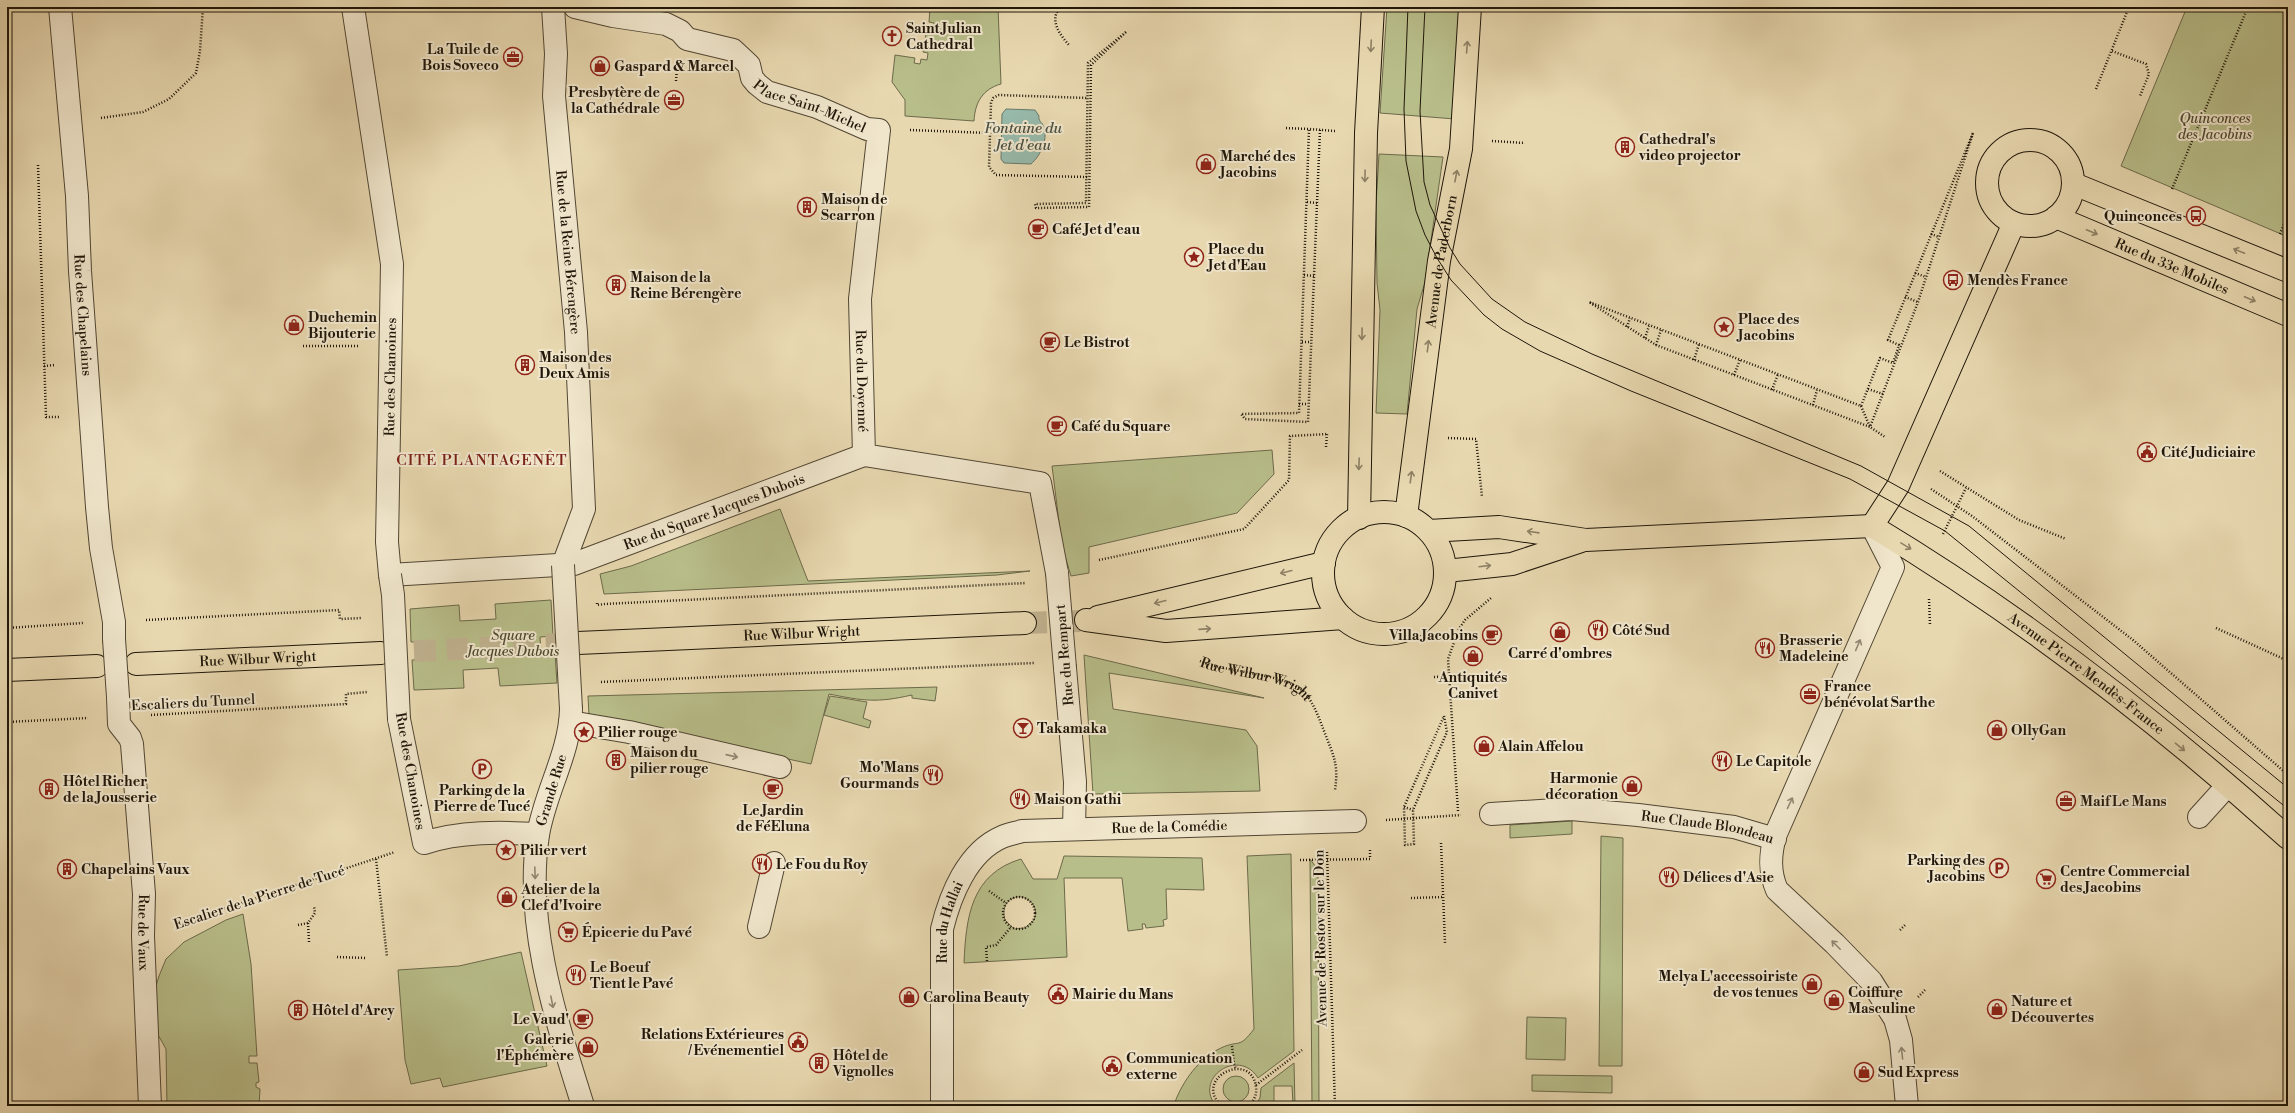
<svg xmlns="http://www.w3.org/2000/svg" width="2295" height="1113" font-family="'Libre Bodoni',serif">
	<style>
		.green { fill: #b8be8a; stroke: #6c6a4a; fill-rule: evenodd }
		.water { fill: #97baab; stroke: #67786a }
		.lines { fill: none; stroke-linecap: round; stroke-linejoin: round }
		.major-tunnel { stroke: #c0b18f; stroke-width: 22; stroke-dasharray: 22 11; stroke-linecap: butt }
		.minor-casing { stroke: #514633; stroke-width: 24 }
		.major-casing { stroke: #1f1609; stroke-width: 24 }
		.path { stroke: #1f1609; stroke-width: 2.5; stroke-dasharray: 1 2; stroke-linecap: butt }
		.minor { stroke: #f0e6cc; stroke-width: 22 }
		.major { stroke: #e8d8b0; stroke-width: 22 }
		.tram { stroke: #1f1609; stroke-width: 1 }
		.minor-bridge-casing { stroke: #514633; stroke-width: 24; stroke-linecap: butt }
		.minor-bridge { stroke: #f0e6cc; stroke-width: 22 }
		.oneway { stroke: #8e8165 }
		.oneway2 { stroke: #928874 }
		.labels { text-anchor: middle; stroke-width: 4; stroke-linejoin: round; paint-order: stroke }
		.poi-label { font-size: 14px; font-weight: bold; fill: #1f1609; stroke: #f0e6cc; text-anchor: start }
		.street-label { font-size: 14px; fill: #1f1609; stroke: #f0e6cc }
		.park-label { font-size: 14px; font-style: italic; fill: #4d4830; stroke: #f0e6cc }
		.water-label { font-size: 15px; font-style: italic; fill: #494f42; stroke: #f0e6cc }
		.neighbourhood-label { font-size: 15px; letter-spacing: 1px; fill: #7a1f14; stroke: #f0e6cc }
	</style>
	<rect width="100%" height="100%" fill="#e8d8b0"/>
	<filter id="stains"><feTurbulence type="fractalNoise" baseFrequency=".005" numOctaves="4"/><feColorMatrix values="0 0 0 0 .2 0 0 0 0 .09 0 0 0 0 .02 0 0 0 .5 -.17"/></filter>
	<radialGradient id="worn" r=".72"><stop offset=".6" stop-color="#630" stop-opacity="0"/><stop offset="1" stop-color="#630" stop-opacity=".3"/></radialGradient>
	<path class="green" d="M930,7H998L1001,84C983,89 975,102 974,121L905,116V100L892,82L895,55L915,58L914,63L920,64L921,59L927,60L928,53L923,52L927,28L933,29L934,23L929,22Z
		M1387,7H1461L1455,119L1380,113Z
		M2187,7H2288V237L2121,166Z
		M1379,154L1443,157L1425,282L1417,309L1407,414L1376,413L1380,310L1377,283L1376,205Z
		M1272,450L1274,474L1237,513L1089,547V573L1071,576L1062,546L1052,466Z
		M780,509L808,581L1030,571L997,575L604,594L600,574L631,566Z
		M551,600L553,636L540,637L541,653H555L557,683L500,686L498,668L463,670L464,688L414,690L412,660L424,659L423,642H411L410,609L459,605L460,621L496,619L495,604Z
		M1084,655L1264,698L1109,673L1113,709L1246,730L1257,746L1260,791L1093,794Z
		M937,687L935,701L912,698V695C877,703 864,701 829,694L811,764L589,716L588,696Z
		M830,696L867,702L863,718L871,721L869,728L824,715Z
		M1572,821V834L1510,838V825Z
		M1601,836L1623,838L1622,1066H1599Z
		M1291,854L1294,1051L1258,1078C1239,1047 1193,1078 1216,1106H1176L1175,1102C1183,1081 1199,1058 1221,1048C1240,1039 1238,1050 1254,1029L1247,856Z
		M1064,856L1202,858L1204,890L1166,889L1167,919L1163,920L1164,926L1146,928L1145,924H1142L1143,929L1128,931L1122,878H1064L1067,957L964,963C966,917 971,874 1021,859L1033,879H1057ZM1023,897C1034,902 1038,909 1034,920L1025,928L1014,929L1005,920C1001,907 1008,895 1023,897Z
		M1310,859L1318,870L1319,1106H1312Z
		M243,914L251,964L257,1056H249V1063H257L259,1082L256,1083V1087L260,1089L259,1106H167L166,1049L157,1033L156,986L159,976L166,959L184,942L226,920Z
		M521,952L547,1066L443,1087L440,1078L411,1084L405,1060L398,970L459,966Z
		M1527,1017L1566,1018L1565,1060L1526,1059Z
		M1294,1063L1295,1106H1255L1260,1098L1261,1088ZM1274,1086H1292L1293,1104L1274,1105Z
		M1532,1075L1612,1076V1093L1532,1091Z
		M1223 1089a13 13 0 1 1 26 0a13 13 0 1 1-26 0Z"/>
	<path class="water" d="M1006,109L1035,110L1039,116C1038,121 1042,122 1044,127C1048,141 1040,156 1031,164L1004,163L1001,159L1002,114Z"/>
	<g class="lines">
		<path class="major-tunnel" d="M1025,623L1081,621
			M381,653L578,643"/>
		<defs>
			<g id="minor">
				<path id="s2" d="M60,7L77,196L80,271L97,507L101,548L114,622V639"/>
				<path id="s3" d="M353,7L392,264L387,542L390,575L574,564L864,455"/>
				<path id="s4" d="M553,7L556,54L554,96L576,332L584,509L563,565"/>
				<path id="s5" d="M575,7L613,16L666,24L680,31L687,39L733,50L749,65L752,78L757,84L767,92L817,107L867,129L879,130L860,299L864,455L1040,483L1057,573"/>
				<path d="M1872,526L1893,567L1775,836C1770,855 1769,872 1777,890L1835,944L1871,981L1895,1019L1901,1040L1907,1106"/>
				<path d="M1065,668L1075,782L1074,829"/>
				<path id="s6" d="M118,697L119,724L130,738L132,744L144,894L143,936L150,1106"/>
				<path d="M571,709C570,753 545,792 538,835C524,925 557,1022 583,1106"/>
				<path d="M399,719L424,843C460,831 501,832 538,834"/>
				<path d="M570,722L629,732L780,767"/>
				<path id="s7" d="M1491,814L1571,809L1638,815L1734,827L1775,839"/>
				<path d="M2199,817L2227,786"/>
				<path d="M759,927L774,863"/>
				<path id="s8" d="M942,1106V929C950,896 967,852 1002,837C1008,834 1016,833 1022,831L1355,821"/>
			</g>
			<g id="major">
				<circle cx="2030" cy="183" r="43"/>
				<path d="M2074,184L2288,271"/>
				<path id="s9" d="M2056,217L2288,315"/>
				<circle cx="1384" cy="573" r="61"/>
				<path id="s10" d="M1406,516L1439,261L1461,149L1470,7"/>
				<path d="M1359,518L1366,133L1373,7"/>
				<path id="s11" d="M1872,526C2020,615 2160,723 2288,838"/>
				<path d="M1872,526L1898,486L2014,223"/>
				<path d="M1429,531L1499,527L1586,540L1872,526"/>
				<path d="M1446,571L1512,564L1581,541"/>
				<path d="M1098,617L1324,563"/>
				<path d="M1086,620L1166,631L1343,618"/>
				<path id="s12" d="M578,643L1025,623"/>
				<path id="s13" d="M136,664L381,653"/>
				<path d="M7,670L97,666"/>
			</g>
		</defs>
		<use href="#minor" class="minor-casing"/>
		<use href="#major" class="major-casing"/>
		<g class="path">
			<path d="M1061,7C1048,19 1060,35 1069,45"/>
			<path d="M1126,32L1091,65L1089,207L1036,208L1035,204L1086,203L1088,63Z"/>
			<path d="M2112,51L2146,64L2149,74L2140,96"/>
			<path d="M676,81L677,68"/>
			<path d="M2096,89L2129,7"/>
			<path d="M101,118L143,112L169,99L196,73L200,51L203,7"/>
			<path d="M1286,128L1309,129"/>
			<path d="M910,130L989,133"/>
			<path d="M1320,130L1308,422L1245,419L1241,414L1299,413L1309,129L1335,131"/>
			<path d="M1973,133L1918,302L1870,427L1656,345L1589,302L1861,406L1880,358L1893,363L1899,345L1888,340Z"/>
			<path d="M1492,141L1525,143"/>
			<path d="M38,165L46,417H59"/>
			<path d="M1087,177L996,175L989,167L991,103L993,98L999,95L1088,98"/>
			<path d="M2172,189L2248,7"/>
			<path d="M1307,202L1317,203"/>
			<path d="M1931,234L1939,237"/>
			<path d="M2280,234L2288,214"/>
			<path d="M1915,273L1926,277"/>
			<path d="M1304,275L1314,276"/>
			<path d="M1905,297L1918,302"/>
			<path d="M1627,327L1630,318"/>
			<path d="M1645,338L1649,326"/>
			<path d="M1302,342H1311"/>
			<path d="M1656,345L1661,330"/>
			<path d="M303,346H360"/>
			<path d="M1694,360L1699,344"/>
			<path d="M44,366L55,365"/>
			<path d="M1734,375L1740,360"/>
			<path d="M1868,389L1883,394"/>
			<path d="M1772,390L1778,374"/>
			<path d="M1299,404H1308"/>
			<path d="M1813,405L1817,390"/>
			<path d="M1861,406L1870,427L1885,437"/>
			<path d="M1448,438L1476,439L1482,497"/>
			<path d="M1326,447L1327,434"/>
			<path d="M1940,471L2019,520L2066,539"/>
			<path d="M1931,489L1972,516L2133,640L2288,775"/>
			<path d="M1943,534L1966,488"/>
			<path d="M1099,560L1244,529L1289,480L1290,436L1328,434"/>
			<path d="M1929,599L1930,625"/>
			<path d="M597,603V605L605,604L1026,583"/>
			<path d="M146,620L339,610L340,619L362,618"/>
			<path d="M7,628L83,623"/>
			<path d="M2216,628L2288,661"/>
			<path id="s1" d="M1200,661C1227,673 1287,673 1305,693C1314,704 1319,718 1324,731C1333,755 1339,763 1335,790"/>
			<path d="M1434,677L1449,676"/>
			<path d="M601,682L1034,663"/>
			<path d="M151,715L346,704V694L367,692"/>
			<path d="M1444,716L1447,732L1413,810L1414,844L1405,845L1404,807Z"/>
			<path d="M7,722L88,718"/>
			<path d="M1404,807L1413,810"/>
			<path d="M1458,811L1448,659L1459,629L1465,620L1491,598"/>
			<path d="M1386,820L1461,815"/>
			<path d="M1441,843L1445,943"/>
			<path d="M1327,852L1335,1106"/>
			<path d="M376,859L387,957"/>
			<path d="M1300,860L1370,859V849"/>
			<path d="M989,891L1006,903"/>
			<circle cx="1019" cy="913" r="16"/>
			<path d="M1411,898L1443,897"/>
			<path d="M308,923L309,942"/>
			<path d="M176,925L395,852"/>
			<path d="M298,925L308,923L315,913L314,906"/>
			<path d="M1900,930L1906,924"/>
			<path d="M337,957L366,958"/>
			<path d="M987,961L986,947L996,945L1011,927"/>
			<path d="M1918,997L1925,990"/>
			<path d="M1232,1046L1234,1064L1236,1069"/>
			<path d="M1256,1085L1302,1050"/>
			<path d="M1222,1106C1191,1079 1251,1049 1256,1087C1257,1095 1254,1101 1248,1106"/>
		</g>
		<use href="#minor" class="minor"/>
		<use href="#major" class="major"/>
		<path class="tram" d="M1408,7L1404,109L1406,161L1416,211L1425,235L1437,258L1451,280L1484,315L1502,329L1540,351L1631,391L1850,479L1945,531L2288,809
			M1425,7L1420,111L1424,182L1430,205L1450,248L1460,264L1492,299L1525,322L1592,354L1861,466L1969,526L2288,788"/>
		<defs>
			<path id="minor-bridge" d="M563,565L571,709
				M1057,573L1065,668
				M390,575L393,595L399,719
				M114,639L118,697"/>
		</defs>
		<use href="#minor-bridge" class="minor-bridge-casing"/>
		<use href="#minor-bridge" class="minor-bridge"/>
	</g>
	<defs><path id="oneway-shaft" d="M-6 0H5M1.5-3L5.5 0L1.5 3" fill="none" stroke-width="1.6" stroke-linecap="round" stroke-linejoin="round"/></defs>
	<g class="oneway">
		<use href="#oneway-shaft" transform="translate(1371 46) rotate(93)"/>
		<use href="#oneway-shaft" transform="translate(1467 47) rotate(-86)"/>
		<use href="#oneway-shaft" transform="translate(1365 176) rotate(91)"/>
		<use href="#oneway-shaft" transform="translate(1456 176) rotate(-79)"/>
		<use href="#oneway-shaft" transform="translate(2092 232) rotate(23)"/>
		<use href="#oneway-shaft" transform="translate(2239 251) rotate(-158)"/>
		<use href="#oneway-shaft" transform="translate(2250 299) rotate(23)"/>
		<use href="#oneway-shaft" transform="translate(1362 334) rotate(91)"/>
		<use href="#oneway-shaft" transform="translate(1428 346) rotate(-83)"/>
		<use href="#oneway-shaft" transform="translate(1359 464) rotate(92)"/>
		<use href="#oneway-shaft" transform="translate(1411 477) rotate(-82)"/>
		<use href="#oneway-shaft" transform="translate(1533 532) rotate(-172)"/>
		<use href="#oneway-shaft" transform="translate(1906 546) rotate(31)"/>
		<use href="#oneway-shaft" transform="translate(1485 566) rotate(-7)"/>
		<use href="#oneway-shaft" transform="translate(1286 572) rotate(166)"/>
		<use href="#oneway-shaft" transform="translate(1160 602) rotate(166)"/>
		<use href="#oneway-shaft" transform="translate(1205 629) rotate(-4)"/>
		<use href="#oneway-shaft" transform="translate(2180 747) rotate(39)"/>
	</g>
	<g class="oneway2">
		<use href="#oneway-shaft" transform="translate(1858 645) rotate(-67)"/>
		<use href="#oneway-shaft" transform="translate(732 756) rotate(13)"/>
		<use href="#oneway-shaft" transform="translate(1790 803) rotate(-65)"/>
		<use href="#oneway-shaft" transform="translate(535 873) rotate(88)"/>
		<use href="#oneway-shaft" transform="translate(1836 945) rotate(-135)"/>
		<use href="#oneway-shaft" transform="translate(552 1002) rotate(79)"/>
		<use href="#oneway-shaft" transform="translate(1902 1053) rotate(-96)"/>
	</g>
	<defs>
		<symbol id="church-ring" viewBox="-11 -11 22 22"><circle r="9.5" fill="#f0e6cc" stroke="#8f2418" stroke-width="1.5"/><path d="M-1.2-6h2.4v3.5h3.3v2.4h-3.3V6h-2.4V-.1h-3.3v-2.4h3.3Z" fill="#8f2418"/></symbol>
		<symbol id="office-ring" viewBox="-11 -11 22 22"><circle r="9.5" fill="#f0e6cc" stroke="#8f2418" stroke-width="1.5"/><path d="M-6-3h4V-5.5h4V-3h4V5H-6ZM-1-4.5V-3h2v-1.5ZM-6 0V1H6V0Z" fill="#8f2418"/></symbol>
		<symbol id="shop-ring" viewBox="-11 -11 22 22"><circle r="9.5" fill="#f0e6cc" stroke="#8f2418" stroke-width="1.5"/><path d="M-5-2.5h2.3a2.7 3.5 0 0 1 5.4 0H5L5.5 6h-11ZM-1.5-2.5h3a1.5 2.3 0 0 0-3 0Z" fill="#8f2418"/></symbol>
		<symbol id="building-ring" viewBox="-11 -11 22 22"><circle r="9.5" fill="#f0e6cc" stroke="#8f2418" stroke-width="1.5"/><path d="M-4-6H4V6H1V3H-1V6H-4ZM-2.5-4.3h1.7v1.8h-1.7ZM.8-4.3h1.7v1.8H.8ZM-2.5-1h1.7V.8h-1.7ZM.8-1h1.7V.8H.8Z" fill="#8f2418"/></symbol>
		<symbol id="bus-ring" viewBox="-11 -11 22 22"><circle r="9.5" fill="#f0e6cc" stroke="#8f2418" stroke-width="1.5"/><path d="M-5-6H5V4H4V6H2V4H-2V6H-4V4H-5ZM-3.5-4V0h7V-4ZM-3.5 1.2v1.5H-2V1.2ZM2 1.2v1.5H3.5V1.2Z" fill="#8f2418"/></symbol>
		<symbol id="cafe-ring" viewBox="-11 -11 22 22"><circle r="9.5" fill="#f0e6cc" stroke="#8f2418" stroke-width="1.5"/><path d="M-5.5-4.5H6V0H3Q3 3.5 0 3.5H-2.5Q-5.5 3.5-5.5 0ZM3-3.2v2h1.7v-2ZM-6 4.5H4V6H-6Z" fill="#8f2418"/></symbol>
		<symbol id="sight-ring" viewBox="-11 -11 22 22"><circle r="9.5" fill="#f0e6cc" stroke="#8f2418" stroke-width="1.5"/><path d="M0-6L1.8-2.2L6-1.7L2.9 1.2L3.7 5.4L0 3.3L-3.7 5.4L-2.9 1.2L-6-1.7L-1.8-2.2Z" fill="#8f2418"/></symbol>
		<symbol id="civic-ring" viewBox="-11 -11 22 22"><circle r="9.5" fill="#f0e6cc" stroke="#8f2418" stroke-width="1.5"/><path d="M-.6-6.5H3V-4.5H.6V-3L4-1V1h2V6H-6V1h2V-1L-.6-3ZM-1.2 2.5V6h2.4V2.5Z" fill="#8f2418"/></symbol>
		<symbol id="restaurant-ring" viewBox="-11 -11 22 22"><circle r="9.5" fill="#f0e6cc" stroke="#8f2418" stroke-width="1.5"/><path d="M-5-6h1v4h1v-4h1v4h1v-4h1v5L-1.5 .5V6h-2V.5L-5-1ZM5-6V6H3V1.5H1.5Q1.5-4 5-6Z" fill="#8f2418"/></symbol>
		<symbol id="bar-ring" viewBox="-11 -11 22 22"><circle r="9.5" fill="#f0e6cc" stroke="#8f2418" stroke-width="1.5"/><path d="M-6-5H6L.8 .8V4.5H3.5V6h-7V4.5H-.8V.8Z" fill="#8f2418"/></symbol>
		<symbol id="parking-ring" viewBox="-11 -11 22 22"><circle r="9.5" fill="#f0e6cc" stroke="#8f2418" stroke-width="1.5"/><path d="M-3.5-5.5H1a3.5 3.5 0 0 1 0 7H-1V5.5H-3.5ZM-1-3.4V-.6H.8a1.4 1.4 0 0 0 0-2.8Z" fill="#8f2418"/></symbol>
		<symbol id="supermarket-ring" viewBox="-11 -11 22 22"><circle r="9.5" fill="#f0e6cc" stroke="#8f2418" stroke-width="1.5"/><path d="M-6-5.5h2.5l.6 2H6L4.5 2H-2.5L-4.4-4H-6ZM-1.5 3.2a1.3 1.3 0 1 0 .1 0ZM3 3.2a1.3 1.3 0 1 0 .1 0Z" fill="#8f2418"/></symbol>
	</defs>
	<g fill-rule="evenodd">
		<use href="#church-ring" x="881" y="25" width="22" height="22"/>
		<use href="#office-ring" x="502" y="46" width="22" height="22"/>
		<use href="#shop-ring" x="589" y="55" width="22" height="22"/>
		<use href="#office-ring" x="663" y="89" width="22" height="22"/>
		<use href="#building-ring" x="1614" y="136" width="22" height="22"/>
		<use href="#shop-ring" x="1195" y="153" width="22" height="22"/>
		<use href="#building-ring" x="796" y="196" width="22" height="22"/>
		<use href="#bus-ring" x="2185" y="205" width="22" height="22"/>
		<use href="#cafe-ring" x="1027" y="218" width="22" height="22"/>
		<use href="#sight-ring" x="1183" y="246" width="22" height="22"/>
		<use href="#bus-ring" x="1942" y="269" width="22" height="22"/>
		<use href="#building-ring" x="605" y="274" width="22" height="22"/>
		<use href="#shop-ring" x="283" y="314" width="22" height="22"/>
		<use href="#sight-ring" x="1713" y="316" width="22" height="22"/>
		<use href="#cafe-ring" x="1039" y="331" width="22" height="22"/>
		<use href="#building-ring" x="514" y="354" width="22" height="22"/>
		<use href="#cafe-ring" x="1046" y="415" width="22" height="22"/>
		<use href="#civic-ring" x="2136" y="441" width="22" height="22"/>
		<use href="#restaurant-ring" x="1587" y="619" width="22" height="22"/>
		<use href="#shop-ring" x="1549" y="621" width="22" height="22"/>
		<use href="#cafe-ring" x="1481" y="624" width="22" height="22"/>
		<use href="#restaurant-ring" x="1754" y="637" width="22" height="22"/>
		<use href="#shop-ring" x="1462" y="645" width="22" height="22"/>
		<use href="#office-ring" x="1799" y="683" width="22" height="22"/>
		<use href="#bar-ring" x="1012" y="717" width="22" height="22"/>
		<use href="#shop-ring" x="1986" y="719" width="22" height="22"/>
		<use href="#sight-ring" x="573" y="721" width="22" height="22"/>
		<use href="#shop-ring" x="1473" y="735" width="22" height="22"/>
		<use href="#building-ring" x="605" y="749" width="22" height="22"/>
		<use href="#restaurant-ring" x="1711" y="750" width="22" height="22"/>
		<use href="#parking-ring" x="471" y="758" width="22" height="22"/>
		<use href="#restaurant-ring" x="922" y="764" width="22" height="22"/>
		<use href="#shop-ring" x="1621" y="775" width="22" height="22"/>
		<use href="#building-ring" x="38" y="778" width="22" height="22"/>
		<use href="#cafe-ring" x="762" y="778" width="22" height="22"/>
		<use href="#restaurant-ring" x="1009" y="788" width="22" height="22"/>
		<use href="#office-ring" x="2055" y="790" width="22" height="22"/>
		<use href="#sight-ring" x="495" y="839" width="22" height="22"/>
		<use href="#restaurant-ring" x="751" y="853" width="22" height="22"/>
		<use href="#parking-ring" x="1988" y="857" width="22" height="22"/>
		<use href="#building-ring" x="56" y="858" width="22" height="22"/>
		<use href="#restaurant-ring" x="1658" y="866" width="22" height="22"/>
		<use href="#supermarket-ring" x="2035" y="868" width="22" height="22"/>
		<use href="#shop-ring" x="496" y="886" width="22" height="22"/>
		<use href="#supermarket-ring" x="557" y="921" width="22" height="22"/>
		<use href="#restaurant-ring" x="565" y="964" width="22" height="22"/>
		<use href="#shop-ring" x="1801" y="973" width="22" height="22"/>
		<use href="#civic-ring" x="1047" y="983" width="22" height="22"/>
		<use href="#shop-ring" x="898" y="986" width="22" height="22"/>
		<use href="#shop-ring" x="1823" y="989" width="22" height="22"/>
		<use href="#shop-ring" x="1986" y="998" width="22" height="22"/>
		<use href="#building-ring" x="287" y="999" width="22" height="22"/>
		<use href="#cafe-ring" x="572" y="1008" width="22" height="22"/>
		<use href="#civic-ring" x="787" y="1031" width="22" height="22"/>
		<use href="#shop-ring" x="577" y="1036" width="22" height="22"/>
		<use href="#building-ring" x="808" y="1052" width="22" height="22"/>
		<use href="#civic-ring" x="1101" y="1055" width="22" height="22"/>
		<use href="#shop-ring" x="1853" y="1061" width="22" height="22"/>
	</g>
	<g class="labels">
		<g class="poi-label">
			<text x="906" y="33">Saint Julian<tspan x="906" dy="16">Cathedral</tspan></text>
			<text x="499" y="54" text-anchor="end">La Tuile de<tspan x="499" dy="16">Bois Soveco</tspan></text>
			<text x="614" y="71">Gaspard &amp; Marcel</text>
			<text x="660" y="97" text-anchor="end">Presbytère de<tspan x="660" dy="16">la Cathédrale</tspan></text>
			<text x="1639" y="144">Cathedral's<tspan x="1639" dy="16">video projector</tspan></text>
			<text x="1220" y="161">Marché des<tspan x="1220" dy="16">Jacobins</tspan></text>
			<text x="821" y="204">Maison de<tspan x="821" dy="16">Scarron</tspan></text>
			<text x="2182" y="221" text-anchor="end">Quinconces</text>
			<text x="1052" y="234">Café Jet d'eau</text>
			<text x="1208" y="254">Place du<tspan x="1208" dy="16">Jet d'Eau</tspan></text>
			<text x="630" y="282">Maison de la<tspan x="630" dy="16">Reine Bérengère</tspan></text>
			<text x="1967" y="285">Mendès France</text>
			<text x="308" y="322">Duchemin<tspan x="308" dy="16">Bijouterie</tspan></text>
			<text x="1738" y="324">Place des<tspan x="1738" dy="16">Jacobins</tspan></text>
			<text x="1064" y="347">Le Bistrot</text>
			<text x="539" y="362">Maison des<tspan x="539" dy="16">Deux Amis</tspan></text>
			<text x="1071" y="431">Café du Square</text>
			<text x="2161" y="457">Cité Judiciaire</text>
			<text x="1612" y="635">Côté Sud</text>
			<text x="1478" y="640" text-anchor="end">Villa Jacobins</text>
			<text x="1779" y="645">Brasserie<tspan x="1779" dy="16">Madeleine</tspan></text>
			<text x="1560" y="658" text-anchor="middle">Carré d'ombres</text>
			<text x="1473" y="682" text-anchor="middle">Antiquités<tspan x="1473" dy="16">Canivet</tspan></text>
			<text x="1824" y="691">France<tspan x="1824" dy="16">bénévolat Sarthe</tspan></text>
			<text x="1037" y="733">Takamaka</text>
			<text x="2011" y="735">OllyGan</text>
			<text x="598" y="737">Pilier rouge</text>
			<text x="1498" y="751">Alain Affelou</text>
			<text x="630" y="757">Maison du<tspan x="630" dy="16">pilier rouge</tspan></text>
			<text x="1736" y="766">Le Capitole</text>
			<text x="919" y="772" text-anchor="end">Mo'Mans<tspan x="919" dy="16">Gourmands</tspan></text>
			<text x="1618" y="783" text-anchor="end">Harmonie<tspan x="1618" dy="16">décoration</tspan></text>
			<text x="63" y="786">Hôtel Richer<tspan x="63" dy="16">de la Jousserie</tspan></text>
			<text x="482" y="795" text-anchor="middle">Parking de la<tspan x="482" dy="16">Pierre de Tucé</tspan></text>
			<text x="1034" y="804">Maison Gathi</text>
			<text x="2080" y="806">Maif Le Mans</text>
			<text x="773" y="815" text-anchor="middle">Le Jardin<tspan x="773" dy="16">de FéEluna</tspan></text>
			<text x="520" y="855">Pilier vert</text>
			<text x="1985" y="865" text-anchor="end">Parking des<tspan x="1985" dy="16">Jacobins</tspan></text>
			<text x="776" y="869">Le Fou du Roy</text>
			<text x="81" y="874">Chapelains Vaux</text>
			<text x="2060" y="876">Centre Commercial<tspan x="2060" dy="16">des Jacobins</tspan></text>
			<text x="1683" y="882">Délices d'Asie</text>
			<text x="521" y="894">Atelier de la<tspan x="521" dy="16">Clef d'Ivoire</tspan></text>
			<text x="582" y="937">Épicerie du Pavé</text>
			<text x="590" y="972">Le Boeuf<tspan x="590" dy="16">Tient le Pavé</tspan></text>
			<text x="1798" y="981" text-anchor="end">Melya L'accessoiriste<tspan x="1798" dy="16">de vos tenues</tspan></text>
			<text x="1848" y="997">Coiffure<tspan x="1848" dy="16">Masculine</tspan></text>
			<text x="1072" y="999">Mairie du Mans</text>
			<text x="923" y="1002">Carolina Beauty</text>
			<text x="2011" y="1006">Nature et<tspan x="2011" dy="16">Découvertes</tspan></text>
			<text x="312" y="1015">Hôtel d'Arcy</text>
			<text x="569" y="1024" text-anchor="end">Le Vaud'</text>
			<text x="784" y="1039" text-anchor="end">Relations Extérieures<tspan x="784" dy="16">/ Evénementiel</tspan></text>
			<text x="574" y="1044" text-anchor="end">Galerie<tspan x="574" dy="16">l'Éphémère</tspan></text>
			<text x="833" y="1060">Hôtel de<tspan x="833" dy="16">Vignolles</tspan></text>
			<text x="1126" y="1063">Communication<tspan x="1126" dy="16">externe</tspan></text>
			<text x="1878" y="1077">Sud Express</text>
		</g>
		<g class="street-label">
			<text dy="5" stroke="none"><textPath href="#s5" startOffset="267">Place Saint-Michel</textPath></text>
			<text dy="5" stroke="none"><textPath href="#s4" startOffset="246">Rue de la Reine Bérengère</textPath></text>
			<text dy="5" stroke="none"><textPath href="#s10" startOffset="257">Avenue de Paderborn</textPath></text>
			<text dy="5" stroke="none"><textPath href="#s9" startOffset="126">Rue du 33e Mobiles</textPath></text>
			<text dy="5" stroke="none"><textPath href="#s2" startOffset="309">Rue des Chapelains</textPath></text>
			<text transform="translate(390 377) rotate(-89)" y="5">Rue des Chanoines</text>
			<text dy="5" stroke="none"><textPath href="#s5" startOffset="593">Rue du Doyenné</textPath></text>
			<text dy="5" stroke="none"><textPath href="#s3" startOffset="905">Rue du Square Jacques Dubois</textPath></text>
			<text dy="5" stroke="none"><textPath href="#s12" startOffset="224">Rue Wilbur Wright</textPath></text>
			<text transform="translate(1064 655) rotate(-95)" y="5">Rue du Rempart</text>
			<text dy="5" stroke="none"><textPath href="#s13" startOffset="122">Rue Wilbur Wright</textPath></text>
			<text dy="5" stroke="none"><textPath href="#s11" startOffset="260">Avenue Pierre Mendès-France</textPath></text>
			<text dy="5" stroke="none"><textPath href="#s1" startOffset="60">Rue Wilbur Wright</textPath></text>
			<text transform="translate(193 702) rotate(-3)" y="5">Escaliers du Tunnel</text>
			<text transform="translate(411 771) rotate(80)" y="5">Rue des Chanoines</text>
			<text transform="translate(551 790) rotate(-73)" y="5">Grande Rue</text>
			<text dy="5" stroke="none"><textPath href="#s8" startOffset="459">Rue de la Comédie</textPath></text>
			<text dy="5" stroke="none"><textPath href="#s7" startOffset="218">Rue Claude Blondeau</textPath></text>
			<text transform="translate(259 897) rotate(-18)" y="5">Escalier de la Pierre de Tucé</text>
			<text dy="5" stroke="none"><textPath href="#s8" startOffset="185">Rue du Hallai</textPath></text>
			<text dy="5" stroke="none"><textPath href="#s6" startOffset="240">Rue de Vaux</textPath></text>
			<text transform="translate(1320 938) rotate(-91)" y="5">Avenue de Rostov sur le Don</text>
		</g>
		<g class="park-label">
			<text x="2215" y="123">Quinconces<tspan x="2215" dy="16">des Jacobins</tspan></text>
			<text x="513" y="640">Square<tspan x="513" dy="16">Jacques Dubois</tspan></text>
		</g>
		<g class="water-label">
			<text x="1023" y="133">Fontaine du<tspan x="1023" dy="17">Jet d'eau</tspan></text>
		</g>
		<g class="neighbourhood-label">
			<text x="482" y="465">CITÉ PLANTAGENÊT</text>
		</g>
	</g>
	<rect width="2295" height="1113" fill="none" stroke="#e8d8b0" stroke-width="24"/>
	<rect x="8" y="8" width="2279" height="1097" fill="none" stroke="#1f1609" stroke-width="2"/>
	<rect x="12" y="12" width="2271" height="1089" fill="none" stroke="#1f1609"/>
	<rect width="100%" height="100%" filter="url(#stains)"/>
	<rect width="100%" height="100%" fill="url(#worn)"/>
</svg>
